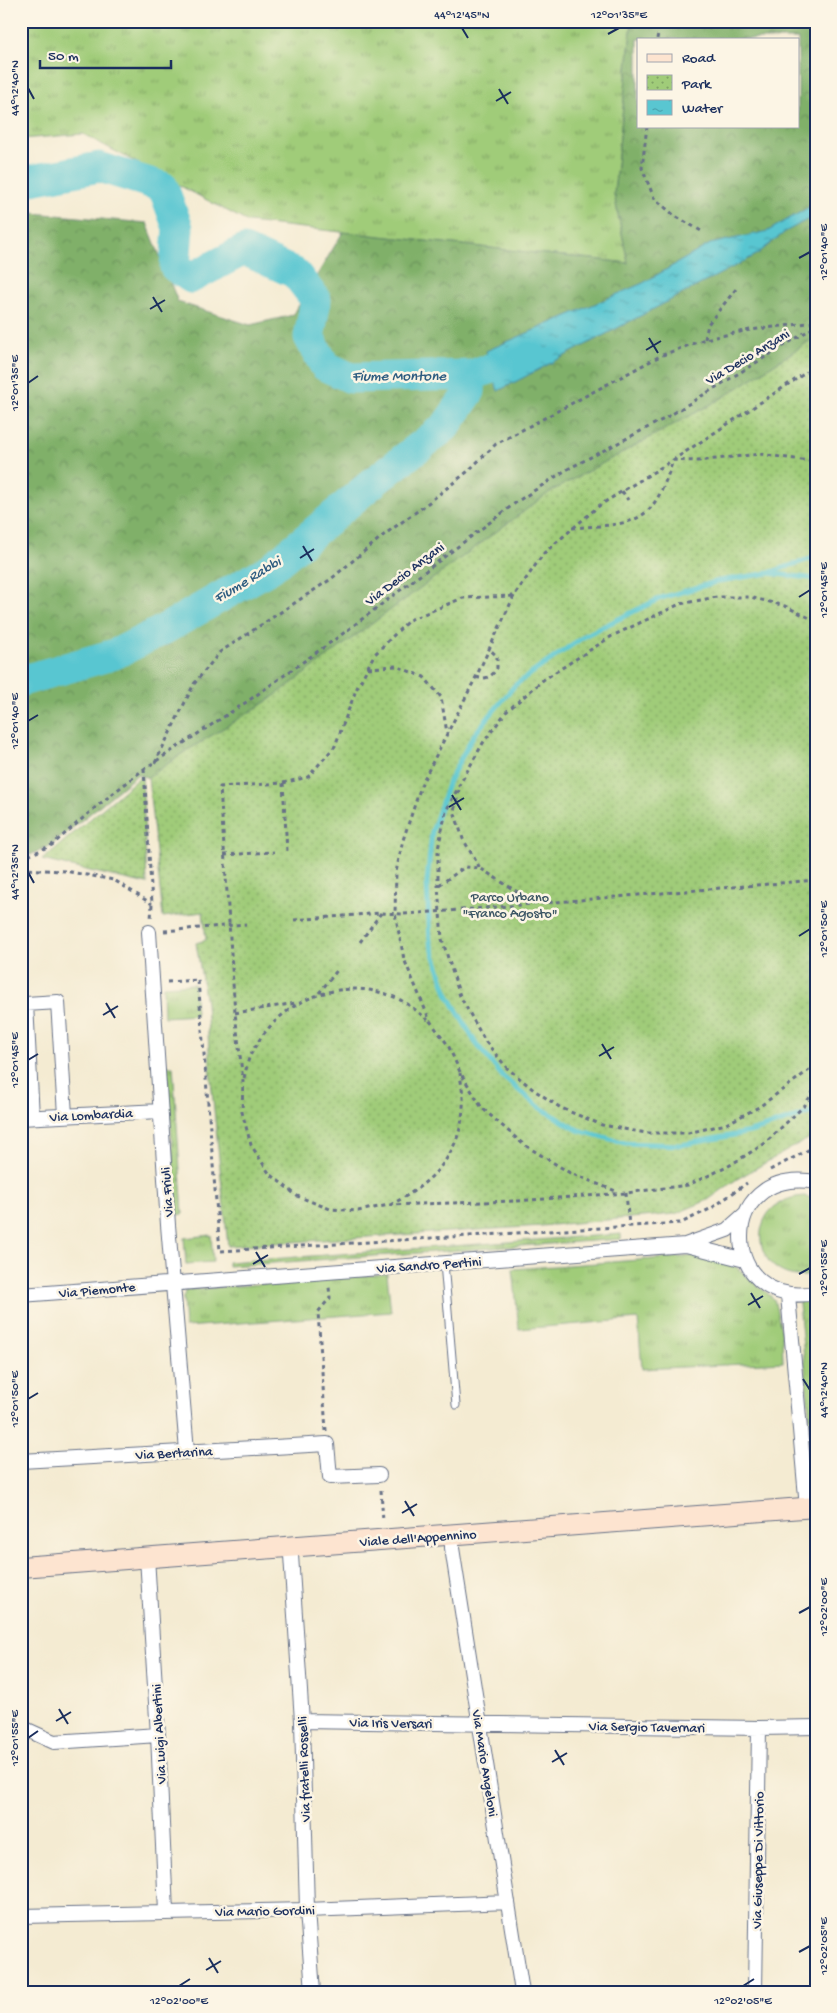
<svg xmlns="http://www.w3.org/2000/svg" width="837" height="2013" font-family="'Gochi Hand',sans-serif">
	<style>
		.grass { fill: url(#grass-tufts); stroke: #5e7e6c }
		.forest { fill: url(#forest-crowns); stroke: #4e7064; fill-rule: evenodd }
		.park { fill: url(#park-dots); stroke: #5e7e6c }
		.water { fill: url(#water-ripples); stroke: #3a7a98 }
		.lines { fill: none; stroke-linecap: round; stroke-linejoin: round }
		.stream { stroke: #59c6d1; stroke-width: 5 }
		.river { stroke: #59c6d1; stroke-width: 31 }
		.lane-casing { stroke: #677187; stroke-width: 9 }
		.street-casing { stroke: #677187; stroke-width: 16 }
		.secondary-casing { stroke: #677187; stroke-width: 22 }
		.path { stroke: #677187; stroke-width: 3; stroke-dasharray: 4 4; stroke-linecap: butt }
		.lane { stroke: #fff; stroke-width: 7 }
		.street { stroke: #fff; stroke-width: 14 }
		.secondary { stroke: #fde4d0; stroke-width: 20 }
		.path-bridge { stroke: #677187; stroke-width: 3; stroke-dasharray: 4 4; stroke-linecap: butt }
		.ticks { fill: none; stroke: #1b2f5e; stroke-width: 2 }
		.labels { text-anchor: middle; stroke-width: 5; stroke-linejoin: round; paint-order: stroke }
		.street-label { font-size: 14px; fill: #1b2f5e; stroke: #fcf5e5 }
		.park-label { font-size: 14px; fill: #3c5665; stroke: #fcf5e5 }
		.water-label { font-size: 15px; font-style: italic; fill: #2e5c80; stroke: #fcf5e5 }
		.neatline { fill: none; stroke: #1b2f5e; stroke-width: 2 }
		.ticks-label { font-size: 12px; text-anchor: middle; fill: #1b2f5e }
	</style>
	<defs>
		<pattern id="grass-tufts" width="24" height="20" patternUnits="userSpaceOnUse" patternTransform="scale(1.25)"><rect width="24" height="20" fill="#a0cc79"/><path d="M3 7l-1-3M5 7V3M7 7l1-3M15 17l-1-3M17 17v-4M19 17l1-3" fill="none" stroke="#82a666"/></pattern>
		<pattern id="forest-crowns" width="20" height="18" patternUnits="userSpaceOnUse" patternTransform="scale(1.25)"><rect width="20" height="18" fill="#80b069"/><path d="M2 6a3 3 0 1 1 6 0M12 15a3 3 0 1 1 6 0" fill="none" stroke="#68905a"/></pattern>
		<pattern id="park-dots" width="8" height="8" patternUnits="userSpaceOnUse" patternTransform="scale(1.25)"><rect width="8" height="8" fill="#a0cc79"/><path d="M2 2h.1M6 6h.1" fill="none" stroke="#82a666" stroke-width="1.8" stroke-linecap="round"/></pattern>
		<pattern id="water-ripples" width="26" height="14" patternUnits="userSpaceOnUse" patternTransform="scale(1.25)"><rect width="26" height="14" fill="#59c6d1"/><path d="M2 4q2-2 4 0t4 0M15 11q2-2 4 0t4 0" fill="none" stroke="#49a1ad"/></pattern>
	</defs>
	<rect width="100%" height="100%" fill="#fcf5e5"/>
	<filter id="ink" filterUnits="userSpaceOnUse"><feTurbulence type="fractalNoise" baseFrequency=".02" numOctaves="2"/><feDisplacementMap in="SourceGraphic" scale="10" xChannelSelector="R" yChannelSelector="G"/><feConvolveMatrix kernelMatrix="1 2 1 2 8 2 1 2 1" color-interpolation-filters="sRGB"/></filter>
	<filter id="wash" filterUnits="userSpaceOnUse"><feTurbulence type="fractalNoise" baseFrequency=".0096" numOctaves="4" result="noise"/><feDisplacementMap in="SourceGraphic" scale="20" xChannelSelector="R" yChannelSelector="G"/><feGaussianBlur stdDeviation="1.12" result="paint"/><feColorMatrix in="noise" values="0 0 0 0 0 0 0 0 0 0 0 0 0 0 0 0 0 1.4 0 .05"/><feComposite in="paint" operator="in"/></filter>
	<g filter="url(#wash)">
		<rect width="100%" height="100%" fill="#f4ebd2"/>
		<path class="grass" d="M21,21H632L614,194L628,263L248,222L83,134L21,139Z
			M194,984L196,1015L164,1017L163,986Z
			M167,1066H173L183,1214L177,1215Z
			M804,1196L816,1199V1274C753,1291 737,1201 804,1196Z
			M621,1234V1239L228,1266V1262Z
			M211,1235L213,1262L186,1264L184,1238Z
			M695,1256L735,1266L774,1299L782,1334L783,1362L642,1369L638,1319L519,1329L513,1269Z
			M387,1274L391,1312L185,1327L183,1297L187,1290Z
			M804,1297L810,1298L811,1302L816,1351V1486L799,1303Z"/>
		<path class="forest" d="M632,21H816V337L719,400L550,492L269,700L180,755L148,778L138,774L52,845L21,859V212L147,223L178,302L250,325L293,315L343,232L628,263L614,194ZM638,39H798V126H638Z"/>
		<path class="park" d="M816,337V1136L804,1141L737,1179L708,1200L675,1214L541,1226L228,1246L211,1080L206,1003L196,943L206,940L203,912L163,917L148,778L180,755L269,700L550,492L719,400Z
			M142,775L147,884L42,860Z"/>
		<path class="water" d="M816,203V215L785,232L756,255L498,391L486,351L643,283L710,244L768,231Z"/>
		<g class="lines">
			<path class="stream" d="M771,572L816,557
				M816,579L769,573L719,581L661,598L586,635L515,685L473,736L449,781L432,832L427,882L430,942L447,993L475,1042L503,1077L539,1107L578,1130L625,1143L681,1145L750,1132L816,1111"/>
			<path class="river" d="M21,182L99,167L163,187L178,228L175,267L191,278L244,250L295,273L316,300L309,337L325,366L351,378L471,375L509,363L530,353
				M21,681L115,654L163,630L271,568L375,481L445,427L470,391L471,375"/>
		</g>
	</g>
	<g filter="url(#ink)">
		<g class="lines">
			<defs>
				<path id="lane" d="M444,1263L456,1405"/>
				<path id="street" d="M149,932L168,1225L187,1451
					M32,1117L26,1004L58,1002L65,1115
					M21,1118L160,1111
					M816,1182C714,1165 718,1311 816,1293
					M686,1245L745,1260
					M21,1295L685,1245L727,1230L745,1214
					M788,1295L807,1508
					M21,1461L327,1444L330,1477L379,1475
					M452,1534V1548L522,1992
					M292,1546L291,1555L302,1721L307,1910L313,1992
					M147,1557L158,1735L166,1912
					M302,1721L759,1728L816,1727
					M21,1727L54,1742L158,1735
					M21,1916L307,1910L508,1902
					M755,1992L759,1728"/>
				<path id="secondary" d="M21,1567L816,1507"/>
			</defs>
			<use href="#lane" class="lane-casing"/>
			<use href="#street" class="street-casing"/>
			<use href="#secondary" class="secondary-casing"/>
			<path class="path" d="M657,39L660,21
				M647,126L642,168L654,198L675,216L703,232
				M705,339L708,324L736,289
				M816,366L673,460L600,505L544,553L514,596L463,598L409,620L374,655L356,690L335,746L308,777L283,783L220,787L235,1013L243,1081L242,1112L251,1145L269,1173L297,1196L330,1209L358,1211L389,1205L516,1201L626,1193L688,1185L727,1167L764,1144L805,1105L816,1087
				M622,491L628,500
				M572,528C636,523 652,527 673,460L698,461L760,454L816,462
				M514,596L476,677L422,783L403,840L396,872L395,913L404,959L430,1021L448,1045L460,1072L482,1108L523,1144L570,1173L618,1192
				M816,621L785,606L750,597H717L680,604L612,636L543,680L506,712L483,743L460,784L446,811L438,849V886L442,939L460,996L485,1041L507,1068L534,1090L561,1108L602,1125L646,1133H688L726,1124L759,1107L816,1065
				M368,668L396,666L424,677L441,697L447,733
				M476,677C485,680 492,677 497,668V656L489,649
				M155,763L194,684L220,652L331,579L385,534L423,507L467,472L496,444L660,356L705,339L750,330L816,322
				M144,769L152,904L151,919
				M283,783L287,851
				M459,790L454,811L463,839L480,868
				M224,855L274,852
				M21,859L52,845L97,806L144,769L248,701L341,635L518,501L566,470L664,419L816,326
				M21,869L65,871L114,880L152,904
				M439,885L465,867L480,868L536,904
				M461,910L816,880
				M294,920L381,913L404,914
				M164,931L246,924
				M360,942L381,913
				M167,982L198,980L220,1251L681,1223L712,1208L747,1183
				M319,993L339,968
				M235,1013L296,1003
				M244,1078C246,1071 247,1063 250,1056C275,1004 334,976 389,995C404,1000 416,1010 428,1020
				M770,1170L816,1146
				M626,1193L629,1226
				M390,1205C430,1185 461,1155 463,1107C464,1096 461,1084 460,1073
				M326,1431L318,1312L330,1298L329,1287
				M381,1490L383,1521"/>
			<use href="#lane" class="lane"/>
			<use href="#street" class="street"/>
			<use href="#secondary" class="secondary"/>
			<path class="path-bridge" d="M404,914L461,910"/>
		</g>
	</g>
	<path class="ticks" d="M462,28L468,38M608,34L619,28M28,88L34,99M499,89L508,104M496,101L511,92M799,258L810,252M153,297L162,312M150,309L165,300M649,338L658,353M646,350L661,341M28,383L38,376M303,546L312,561M300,558L314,549M799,597L810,590M28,721L38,715M452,795L461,810M449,807L464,798M28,872L34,883M799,936L810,929M106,1003L115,1018M103,1015L118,1006M602,1044L611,1059M599,1056L614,1047M28,1060L38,1054M256,1252L265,1267M253,1264L268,1255M799,1274L810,1268M751,1293L760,1308M748,1305L763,1296M803,1379L810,1390M28,1399L38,1393M405,1501L414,1516M402,1513L417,1504M799,1613L810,1607M59,1709L68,1724M56,1721L71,1712M28,1738L38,1731M555,1750L564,1765M552,1762L567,1753M799,1952L810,1946M209,1958L218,1973M206,1970L221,1961M179,1986L190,1979M743,1986L754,1979"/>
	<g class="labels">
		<g class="street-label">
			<text transform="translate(747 356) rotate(-31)" y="5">Via Decio Anzani</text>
			<text transform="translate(404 573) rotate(-37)" y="5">Via Decio Anzani</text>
			<text transform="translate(91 1114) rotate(-3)" y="5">Via Lombardia</text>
			<text transform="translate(166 1192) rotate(-94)" y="5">Via Friuli</text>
			<text transform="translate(429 1264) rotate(-4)" y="5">Via Sandro Pertini</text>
			<text transform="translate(97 1289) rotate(-5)" y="5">Via Piemonte</text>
			<text transform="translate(174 1452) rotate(-3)" y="5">Via Bertarina</text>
			<text transform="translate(418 1537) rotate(-4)" y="5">Viale dell'Appennino</text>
			<text transform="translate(391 1722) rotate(1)" y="5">Via Iris Versari</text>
			<text transform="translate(647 1726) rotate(1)" y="5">Via Sergio Tavernari</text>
			<text transform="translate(158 1734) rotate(-93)" y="5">Via Luigi Albertini</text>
			<text transform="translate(486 1763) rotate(81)" y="5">Via Mario Angeloni</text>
			<text transform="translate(303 1769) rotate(-92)" y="5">Via fratelli Rosselli</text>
			<text transform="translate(757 1860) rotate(-89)" y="5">Via Giuseppe Di Vittorio</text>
			<text transform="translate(265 1910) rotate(-1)" y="5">Via Mario Gordini</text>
		</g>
		<g class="park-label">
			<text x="510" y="901">Parco Urbano<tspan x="510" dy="16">"Franco Agosto"</tspan></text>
		</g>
		<g class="water-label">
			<text x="399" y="380">Fiume Montone</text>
			<text transform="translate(247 579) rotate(-31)" y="5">Fiume Rabbi</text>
		</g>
	</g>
	<rect width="837" height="2013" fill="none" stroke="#fcf5e5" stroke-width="55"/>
	<rect x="637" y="38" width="162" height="90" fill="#fcf5e5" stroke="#a2a6af"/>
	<rect x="647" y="54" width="25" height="8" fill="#fde4d0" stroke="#a2a6af"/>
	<text x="682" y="62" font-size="15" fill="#1b2f5e">Road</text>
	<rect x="647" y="75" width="25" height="15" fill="url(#park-dots)" stroke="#a2a6af"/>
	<text x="682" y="88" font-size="15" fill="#1b2f5e">Park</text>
	<rect x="647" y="100" width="25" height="15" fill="url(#water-ripples)" stroke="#a2a6af"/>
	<text x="682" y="112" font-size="15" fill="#1b2f5e">Water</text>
	<path d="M40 60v8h131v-8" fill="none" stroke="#1b2f5e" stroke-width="2.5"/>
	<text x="48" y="60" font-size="15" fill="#1b2f5e" stroke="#fcf5e5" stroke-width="4" paint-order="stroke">50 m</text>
	<rect x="28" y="28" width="782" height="1958" class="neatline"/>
	<g class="ticks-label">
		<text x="462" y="18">44°12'45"N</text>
		<text x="619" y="18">12°01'35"E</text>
		<text transform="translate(14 88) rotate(-90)" y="4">44°12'40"N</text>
		<text transform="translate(823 252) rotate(-90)" y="4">12°01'40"E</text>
		<text transform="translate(14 383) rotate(-90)" y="4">12°01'35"E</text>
		<text transform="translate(823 590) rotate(-90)" y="4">12°01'45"E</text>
		<text transform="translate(14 721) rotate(-90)" y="4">12°01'40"E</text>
		<text transform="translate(14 872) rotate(-90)" y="4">44°12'35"N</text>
		<text transform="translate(823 929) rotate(-90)" y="4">12°01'50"E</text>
		<text transform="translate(14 1060) rotate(-90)" y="4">12°01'45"E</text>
		<text transform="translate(823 1268) rotate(-90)" y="4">12°01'55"E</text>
		<text transform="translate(823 1390) rotate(-90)" y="4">44°12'40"N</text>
		<text transform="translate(14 1399) rotate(-90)" y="4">12°01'50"E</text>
		<text transform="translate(823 1607) rotate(-90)" y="4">12°02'00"E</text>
		<text transform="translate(14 1738) rotate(-90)" y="4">12°01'55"E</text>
		<text transform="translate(823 1946) rotate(-90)" y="4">12°02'05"E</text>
		<text x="179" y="2004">12°02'00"E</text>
		<text x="743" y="2004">12°02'05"E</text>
	</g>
</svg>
